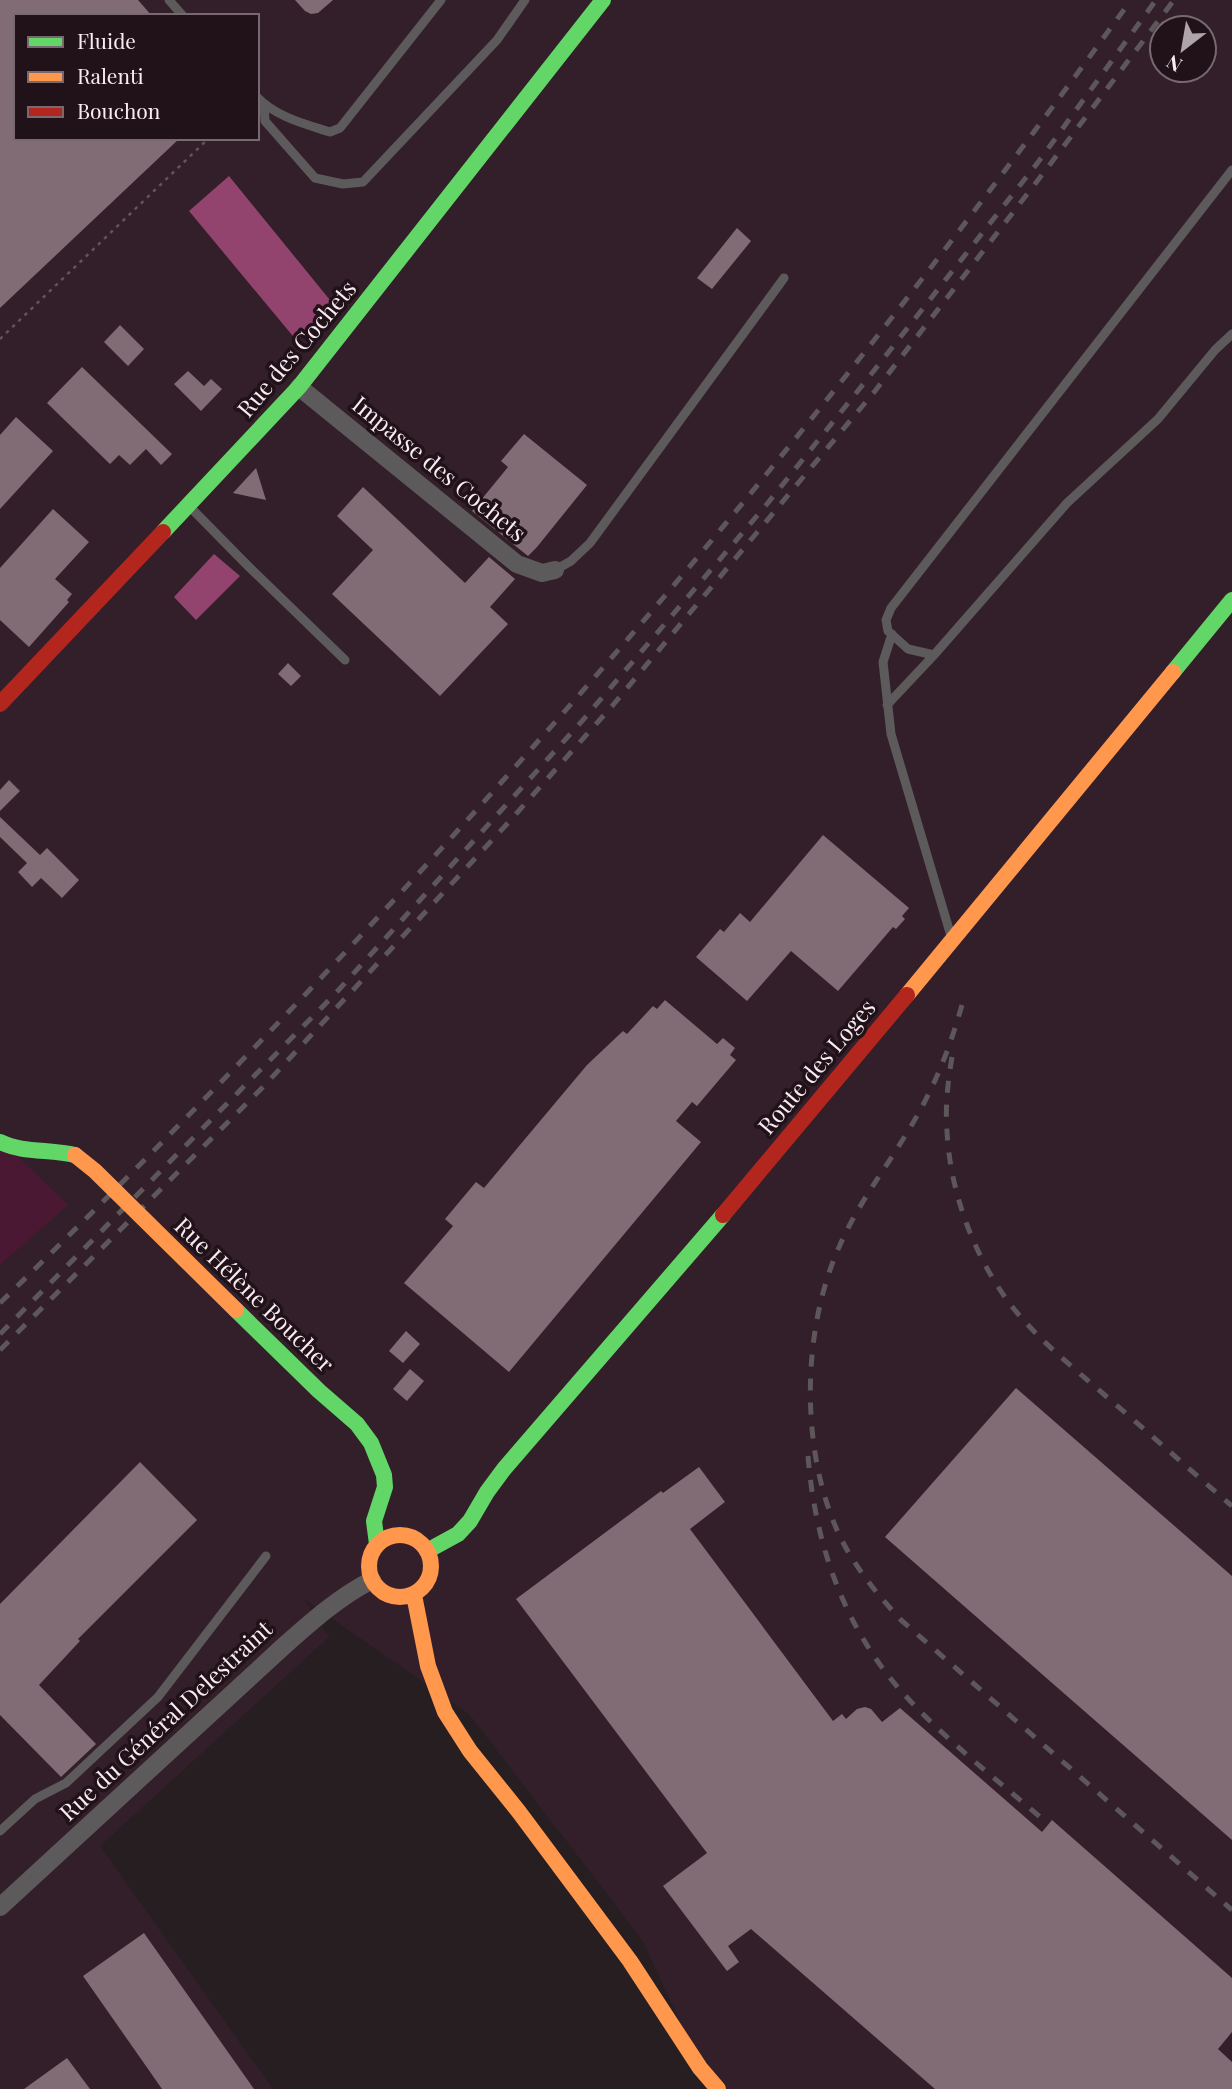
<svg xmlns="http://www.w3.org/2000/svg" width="1232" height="2089" font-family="'Playfair Display',serif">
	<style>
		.built { fill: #331f29; fill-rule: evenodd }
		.green { fill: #4a1833 }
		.water { fill: #93446e }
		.building { fill: #816c76 }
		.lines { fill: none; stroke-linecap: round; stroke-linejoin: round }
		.path { stroke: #5c5759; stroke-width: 2.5; stroke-dasharray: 3.5 5; stroke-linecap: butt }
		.lane { stroke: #5d5a5b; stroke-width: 9 }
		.street { stroke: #5d5a5b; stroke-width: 18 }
		.fast { stroke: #63d668; stroke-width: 16 }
		.slow { stroke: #ff974d; stroke-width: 16 }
		.jam { stroke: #b3261e; stroke-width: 16 }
		.rail { stroke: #5d5759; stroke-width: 5; stroke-dasharray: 12 12; stroke-linecap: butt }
		.slow-bridge { stroke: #ff974d; stroke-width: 16 }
		.labels { text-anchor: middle; stroke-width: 7; stroke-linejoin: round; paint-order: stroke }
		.street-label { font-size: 23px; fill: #f8ecf1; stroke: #211119 }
	</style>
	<rect width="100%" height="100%" fill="#271e22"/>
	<path class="built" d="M0,0H1232V2089H719L701,2068L643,1941L469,1714L304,1599L329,1637L100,1846L273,2089H0V1265L67,1205L0,1152ZM16,16H257V138H16ZM1162,28H1204V70H1162Z"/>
	<path class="green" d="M8,1147L68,1205L0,1265V1152Z"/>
	<path class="water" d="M229,176L334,305L297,341L189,211Z
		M214,554L240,576L196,620L174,597Z"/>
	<path class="building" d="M0,0H138L152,16H16V138H180L0,308Z
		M295,0H333L318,13L311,14L305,11Z
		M737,228L751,241L712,289L697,278Z
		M120,325L144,349L128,366L104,342Z
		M82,367L172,454L161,465L146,449L130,465L119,455L110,464L47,403Z
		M188,371L204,386L211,379L222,389L201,411L174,384Z
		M16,417L53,451L0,509V435Z
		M524,434L587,485L537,547L528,556L472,511L508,467L501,461Z
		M256,468L266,500L233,493Z
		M363,487L465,583L489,557L515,579L490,607L508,624L440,696L332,594L373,550L337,516Z
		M53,509L89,542L55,579L72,594L67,600L69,602L29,647L0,620V568Z
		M288,663L301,676L291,686L278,674Z
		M9,780L20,791L0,811V790Z
		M0,817L40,855L47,848L79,880L62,898L41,878L32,887L18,872L27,863L0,837Z
		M823,835L909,908L902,916L905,919L896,929L893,927L838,991L791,951L747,1001L696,957L720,929L724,932L740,913L750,922Z
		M665,1000L717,1044L723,1038L735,1048L730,1055L736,1060L697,1106L692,1102L676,1121L701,1142L509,1372L404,1283L453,1226L445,1219L476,1182L484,1188L587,1065L623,1031L627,1034L653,1006L657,1009Z
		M406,1331L420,1344L403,1363L389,1351Z
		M410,1369L424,1381L407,1401L393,1389Z
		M1016,1388L1232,1576V1840L885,1537Z
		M140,1462L197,1520L78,1639L80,1641L39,1685L96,1744L61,1777L0,1715V1604Z
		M699,1467L725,1502L690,1529L833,1721L842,1714L846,1719L857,1709L865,1707L871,1709L882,1722L900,1708L1042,1832L1052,1820L1232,1978V2032L1218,2049L1232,2062V2089H935L751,1929L728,1946L739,1962L727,1971L663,1886L707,1853L516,1599L661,1491L663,1493Z
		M144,1933L254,2089H162L83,1976Z
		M67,2058L90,2089H24Z"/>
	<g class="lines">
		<path class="path" d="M0,339L209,138"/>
		<path class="lane" d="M169,0L183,16
			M257,97C276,117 305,124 330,132L340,128L441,0
			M264,104L265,121L315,178L343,184L363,182L497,40L525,0
			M190,507L249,567L345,660
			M555,570L571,561L590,543L784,278
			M892,634L883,662L891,734L951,936
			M934,655L908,649L888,631L886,620L891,608L1232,170
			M887,705L934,655L1067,503L1158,419L1215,350L1232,334
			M0,1831L35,1799L66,1783L158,1697L266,1556"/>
		<path class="street" d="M299,387L517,564L542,573L555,570
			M0,1907L285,1645C312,1621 339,1597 372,1580"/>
		<path class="fast" d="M163,532L299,387L603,0
			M1173,672L1232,600
			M0,1142C22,1153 51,1149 75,1155
			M236,1310L319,1391L357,1424L371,1443L384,1475L385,1487L374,1521L377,1544
			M427,1551L458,1534L470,1521L487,1492L504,1469L723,1215"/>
		<path class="slow" d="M907,995L1173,672
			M369 1566a31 31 0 1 1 62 0a31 31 0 1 1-62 0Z
			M414,1595L428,1666L445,1712L470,1751L519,1812L630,1961L700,2068L718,2089"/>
		<path class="jam" d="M0,704L163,532
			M723,1215L907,995"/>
		<path class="rail" d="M962,1005C948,1054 932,1093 905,1136C883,1172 857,1206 840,1245C802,1328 800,1446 837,1530C852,1564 876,1593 901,1620L1232,1910
			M952,1057C948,1081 945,1106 947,1131C950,1193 975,1260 1014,1309C1041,1342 1075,1369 1107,1397C1149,1433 1190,1470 1232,1506
			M0,1303C186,1122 367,934 540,739C750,504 946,255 1131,0
			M0,1334L334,995L583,720L767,504L865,382L1039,161L1156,0
			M0,1350L263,1087L507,824L613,705L875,391L1048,167L1174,0
			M808,1456C815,1543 843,1625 901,1691C945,1740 999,1781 1048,1824"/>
		<path class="slow-bridge" d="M75,1155L95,1171L236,1310"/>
	</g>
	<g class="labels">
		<g class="street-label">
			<text transform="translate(297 349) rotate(-50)" y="8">Rue des Cochets</text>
			<text transform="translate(439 469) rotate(39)" y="8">Impasse des Cochets</text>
			<text transform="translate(817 1067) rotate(-50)" y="8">Route des Loges</text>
			<text transform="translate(254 1295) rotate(44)" y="8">Rue Hélène Boucher</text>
			<text transform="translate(166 1721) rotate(-43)" y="8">Rue du Général Delestraint</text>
		</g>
	</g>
	<rect x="14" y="14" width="245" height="126" fill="#211119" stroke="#77696f" stroke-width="2"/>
	<rect x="28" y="37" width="35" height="10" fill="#63d668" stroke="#77696f" stroke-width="2"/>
	<text x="77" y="49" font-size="21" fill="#f8ecf1">Fluide</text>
	<rect x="28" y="72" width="35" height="10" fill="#ff974d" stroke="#77696f" stroke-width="2"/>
	<text x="77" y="84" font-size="21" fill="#f8ecf1">Ralenti</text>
	<rect x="28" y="107" width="35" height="10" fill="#b3261e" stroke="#77696f" stroke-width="2"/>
	<text x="77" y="119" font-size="21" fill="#f8ecf1">Bouchon</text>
	<g transform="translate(1183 49) rotate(211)"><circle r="33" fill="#211119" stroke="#77696f" stroke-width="2"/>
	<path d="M0-5L12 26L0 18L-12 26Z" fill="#afa4a9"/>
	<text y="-10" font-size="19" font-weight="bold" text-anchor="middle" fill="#f8ecf1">N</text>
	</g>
</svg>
